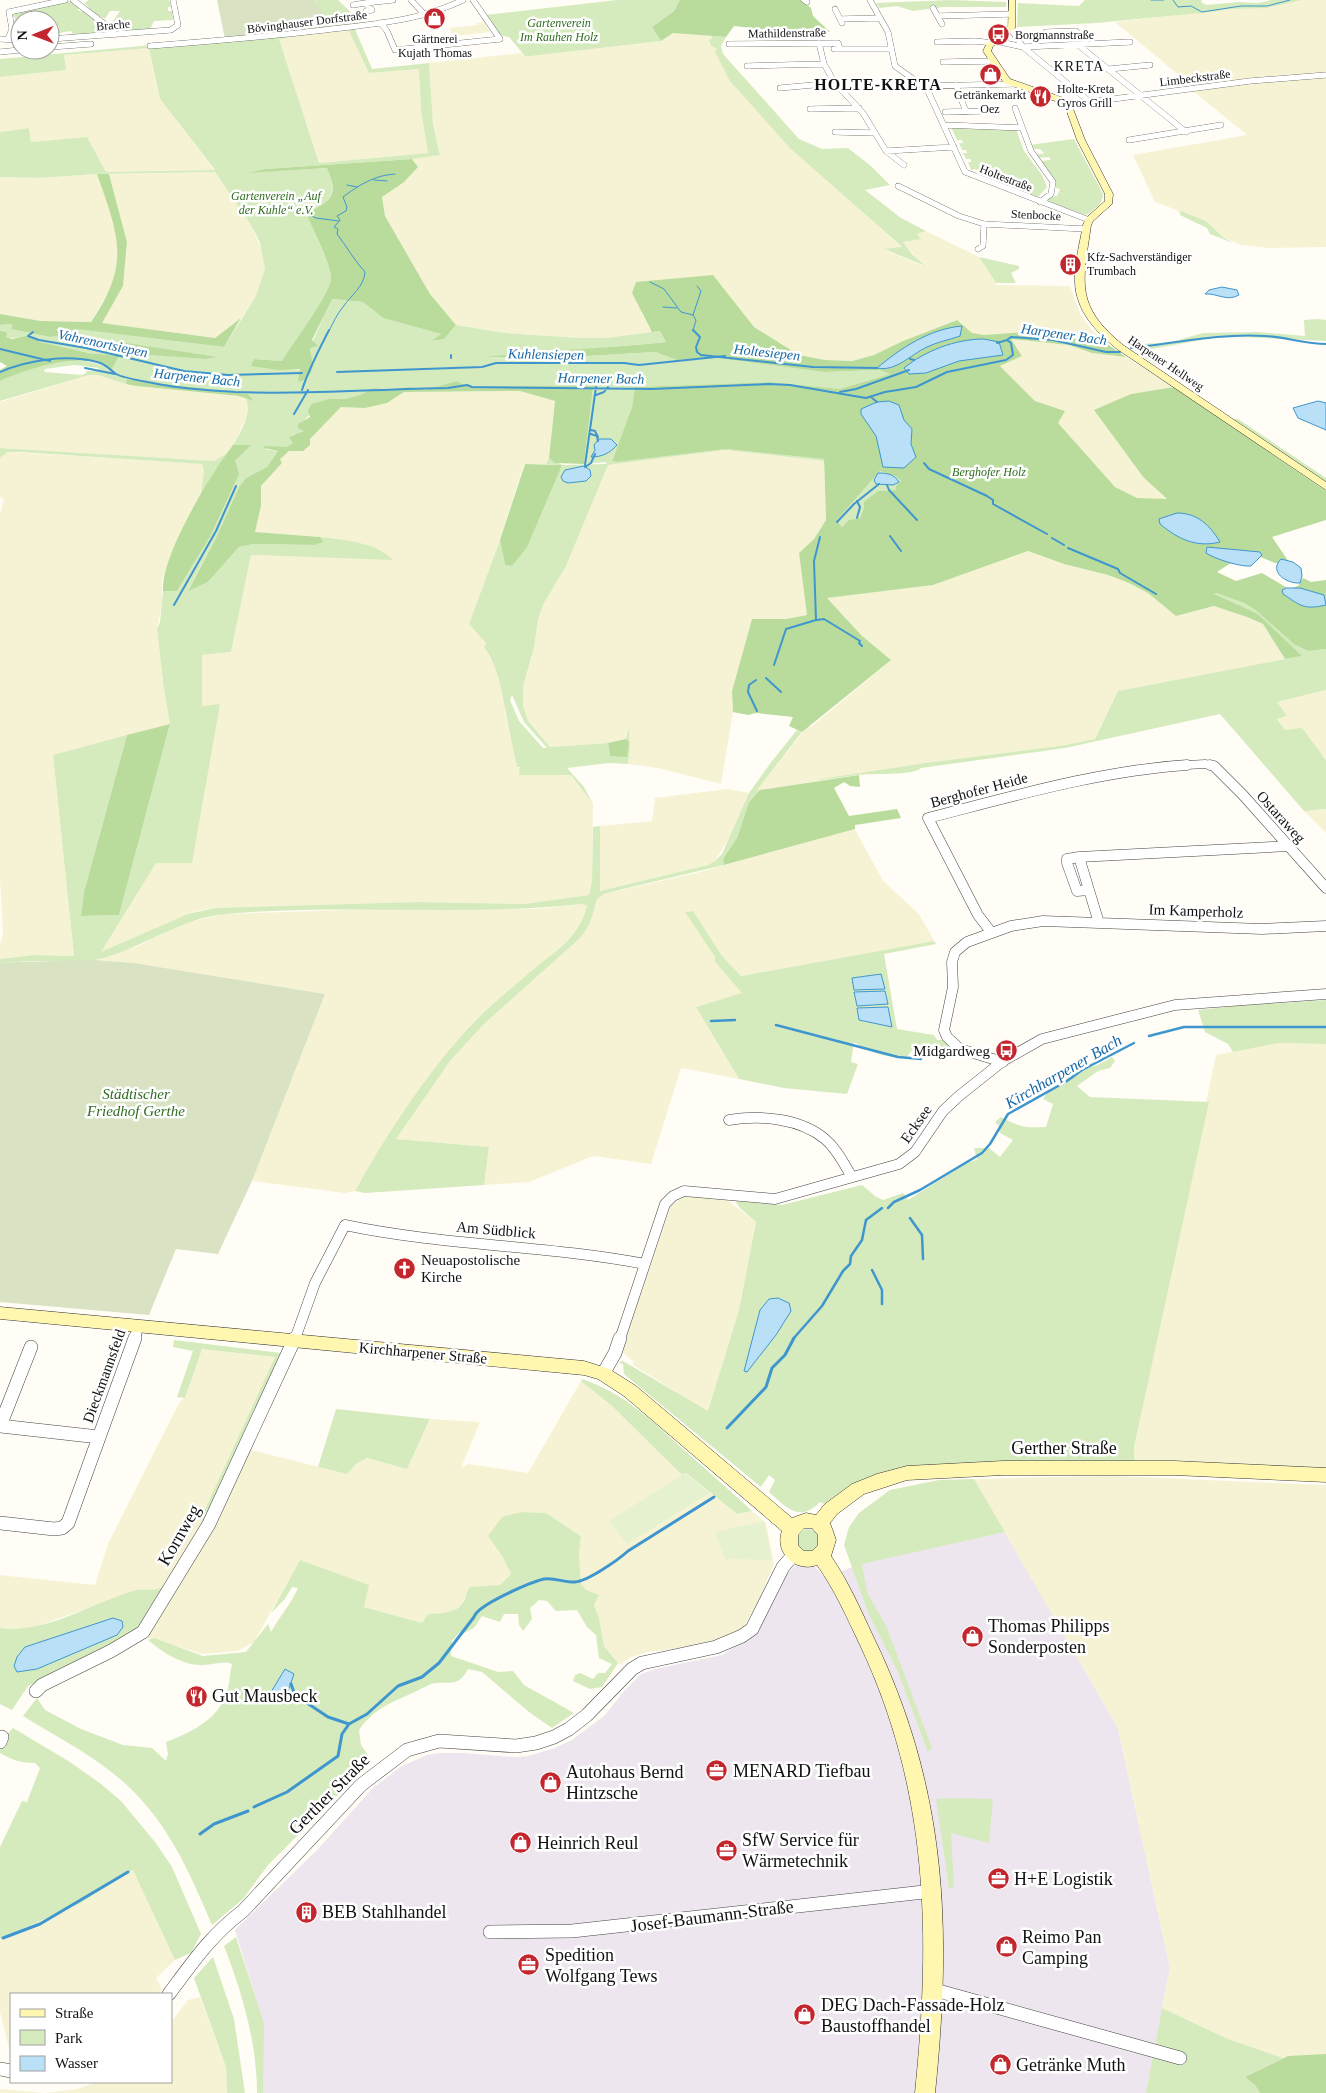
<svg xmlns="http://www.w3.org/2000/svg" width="1326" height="2093" font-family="Georgia,serif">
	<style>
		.industrial { fill: #eee6ef }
		.farmland { fill: #f6f3d4 }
		.green { fill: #d5ebbd; fill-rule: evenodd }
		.forest { fill: #b9dc9c; fill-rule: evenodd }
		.cemetery { fill: #d9e3c4 }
		.pitch { fill: #e6f2cf }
		.water { fill: #b9e0f7; stroke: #3f96cf }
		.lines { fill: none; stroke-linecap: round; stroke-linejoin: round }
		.stream-far3 { stroke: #3f96cf; stroke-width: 1 }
		.stream-far2 { stroke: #3f96cf; stroke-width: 2 }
		.stream-far1 { stroke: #3f96cf; stroke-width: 2.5 }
		.stream { stroke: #3f96cf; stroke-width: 3 }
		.street-far3-casing { stroke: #444; stroke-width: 6 }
		.street-far2-casing { stroke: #444; stroke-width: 9 }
		.street-far1-casing { stroke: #444; stroke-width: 11 }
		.street-casing { stroke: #444; stroke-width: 14 }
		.secondary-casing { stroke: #333; stroke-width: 1 }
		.street-far3 { stroke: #fff; stroke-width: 5.5 }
		.street-far2 { stroke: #fff; stroke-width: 8 }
		.street-far1 { stroke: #fff; stroke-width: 10 }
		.street { stroke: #fff; stroke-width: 13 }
		.secondary { fill: #fff6b0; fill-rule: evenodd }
		.labels { text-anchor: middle; stroke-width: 5; stroke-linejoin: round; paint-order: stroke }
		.far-street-label { font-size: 12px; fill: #111; stroke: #fff }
		.far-park-label { font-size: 12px; font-style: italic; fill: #2f6b1f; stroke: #fff }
		.far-poi-label { font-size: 12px; fill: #111; stroke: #fff; text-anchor: start }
		.far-neighbourhood-label { font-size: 14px; letter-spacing: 1px; fill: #111; stroke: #fff }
		.far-water-label { font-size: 14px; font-style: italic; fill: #1768a6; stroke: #fff }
		.street-label { font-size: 15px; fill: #111; stroke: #fff }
		.poi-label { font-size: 15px; fill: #111; stroke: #fff; text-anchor: end }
		.park-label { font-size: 15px; font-style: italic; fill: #2f6b1f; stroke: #fff }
		.far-district-label { font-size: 16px; font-weight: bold; letter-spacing: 1px; fill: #111; stroke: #fff }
		.water-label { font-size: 16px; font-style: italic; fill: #1768a6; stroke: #fff }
		.near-street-label { font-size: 18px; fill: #111; stroke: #fff }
		.near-poi-label { font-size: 18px; fill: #111; stroke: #fff; text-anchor: start }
	</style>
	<rect width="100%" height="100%" fill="#fffdf5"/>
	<path class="industrial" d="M1005,1532L1118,1728L1170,1968L1146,2093H262L263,2021L235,1930L319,1848L373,1788L402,1766L427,1755L438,1753H464L514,1757L528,1756L555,1748L572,1740L604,1716L625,1690L641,1674L655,1669L722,1655L755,1633L772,1597L788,1573L796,1565L803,1562L811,1563L825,1578L862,1563Z"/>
	<path class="farmland" d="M1302,0H1326V73L1197,86L1192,82H1187L1115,22L1231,9L1272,7Z
		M484,22L490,32L454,36L449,28L478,25L477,23Z
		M348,29L369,73L419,69L421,111L428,153L319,163L279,39Z
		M673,33L713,36L709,42L711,46L718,49L715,51L859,209L902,248L885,250L923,266L903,242L920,238L917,234L926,231L979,257L997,285L1070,286L1080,314L1091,329L1106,343L1023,332L985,335L972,334L956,320L903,341L874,355L852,361L825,360L799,355L754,327L641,312L652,332L605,338H580L505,333L456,325L430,294L385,216L382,197L418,167L412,159L440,154L433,124L429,63L522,53L525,56H531L661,41Z
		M149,48L160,99L214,170L106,172L87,137L31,142L29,128L0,132V77L66,70L64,55Z
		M1326,77V247L1269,248L1241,245L1223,237L1206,221L1155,202L1133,155L1247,135L1193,91L1255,83Z
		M215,172L251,225L264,255L265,269L261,283L256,296L241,318L215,338L101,323L123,286L127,242L109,174Z
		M97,174L113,217L119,251L113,283L91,322L41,321L0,314V177L39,178Z
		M1011,339L1069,345L1092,353L1126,357L1174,387L1131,394L1144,478L1167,500L1137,498L1115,487L1057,422L1065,411L1035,401L1000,366L1022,356Z
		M89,375H98L136,386L239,396L246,398L248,404L246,418L233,445L227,453L214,461L0,448V402Z
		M520,391L555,401L549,458L546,464H524L500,540L469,624L486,643L484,647L497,671L504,693L505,712L517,767L571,775L593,804L592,881L589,895L524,904L417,902L215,908L197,911L100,953L156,863L220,705L202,706V655L231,652L251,555L379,559L320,537L255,532L261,506V486L282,463L280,459L283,454L289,451H303L310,445L309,440L341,407L365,408L387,403L404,392Z
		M725,450L824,461L826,520L814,539L799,553L807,615L786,619H752L732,691L733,712L721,784L658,768L628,764L630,748L629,730L626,739L608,743L550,747L528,721L523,706V686L534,649L538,620L543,605L566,566L608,465Z
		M8,452L194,463L202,464L204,472L200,499L177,541L162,581V603L157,629L164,690L170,724L53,755L74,956L33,955L0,959V944L3,934L0,879V514L4,499L0,497V458Z
		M1028,551L1064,564L1108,575L1129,583L1148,593L1176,616L1214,606L1247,617L1263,624L1285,659L1118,691L1095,739L1066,745L925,763L756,791L808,726L811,727L890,661L862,636L827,598L933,585Z
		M1326,690V760L1323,755L1285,730L1277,718L1286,717L1277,702Z
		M728,789L749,793L731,835L715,861L708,865L600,891V826L652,821L655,798Z
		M1326,809V833L1304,811Z
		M855,829L883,881L919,914L934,941L741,976L722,956L693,911L686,912L715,957V962L743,993L696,1007L739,1079L681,1068L651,1164L593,1156L529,1182L484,1185L489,1147L395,1139L450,1061L483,1025L579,939L595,908L597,899L604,894L700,872Z
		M582,904L587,906L585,916L574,933L550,957L475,1020L459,1039L442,1059L368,1168L355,1191L345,1193L252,1181L325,994L134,963L96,960L136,947L182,924L223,914L401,908L536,909Z
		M1279,1043L1326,1044V1470L1136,1462L1134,1458V1447L1208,1102H1206L1216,1055Z
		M686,1196L727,1200L756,1222L739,1310L708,1412L633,1365V1361L621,1351L671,1206Z
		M201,1349L275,1357L201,1518L203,1523L163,1587L158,1590H139L29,1629L0,1628V1575L95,1585L108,1544L179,1403L186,1396Z
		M581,1381L612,1406L682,1475L685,1473L737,1514L752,1511L766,1523L774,1564L758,1601L743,1628L734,1636L681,1648L647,1652L631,1657L620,1665L604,1646L599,1618L594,1605L586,1590L581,1585L579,1554L581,1536L546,1513L522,1512L488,1536L502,1556L511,1574L500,1585L466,1593L463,1603L451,1613L428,1614L422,1623L364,1607L300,1560L254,1642L238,1651L203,1654L143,1636L247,1449L347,1474L356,1464L367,1458L407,1469L430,1419L480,1422L461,1468L468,1464L528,1473Z
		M1112,1476L1326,1485V2054L1283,2058L1228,2039L1162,2008L1170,1968L1118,1728L974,1479Z
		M134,1870L175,1960L156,1978L162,1990L158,1994H11V2056L0,2012V1939L81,1903Z
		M200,1997L226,2067L227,2093H0V2089L44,2093L77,2089L97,2082H171V2022L188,2000Z"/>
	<path class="green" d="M89,0H169L171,7H168V11H172L173,20L154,21L149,31L124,33L130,22L121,21L116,28L111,24L120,11H110L105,19L86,9L89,7L84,3Z
		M314,0H338L363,24L354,27L372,69L429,63L433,124L440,155L412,159L265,169L253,172L328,168C338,198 331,199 306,214C313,229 330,262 331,278C331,293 291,345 282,361L254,359L252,366L312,371L313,363L310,348L331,299L363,302L383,318L441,334L433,341L444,339L456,325L505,333L580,338H605L660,331L666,342L557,352L537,351L489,358L535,359L655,352L677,360L717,358L824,372L879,370L891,374L840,389L771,382L635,387L632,407L612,461L617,462L726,449L824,459V461L725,450L608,465L566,566L543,605L538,620L534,648L523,686V706L528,721L550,747L608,743L610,756L629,742L626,739L629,728L630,748L628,764L609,763L567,768L584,787L593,804L571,775H519L520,767H517C513,749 509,731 506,713C501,687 499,670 484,647L486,643L469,624L500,540L505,565L512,566L562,465L546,464L549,458L562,465L607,464L605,462L584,464L593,388L595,386H505L472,388L456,381L425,390L410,387L389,389L373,388L360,395L345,399H329C319,408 304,418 298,428L304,430L302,433L292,435L293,443L286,447L264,449L278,451L267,467L246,478L239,487L216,538L188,590L208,582L239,547L253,544L315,545L322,542L320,537C344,540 376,542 393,560L251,555L231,652L202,655V706L220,704L192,863H156L101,952L188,914L215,908L417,902L524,904L589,895L592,881L593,827L600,826V891L708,865L715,861L722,854L749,793L772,761L797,730L802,732L757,790H760L749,802L737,838L723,859L724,865L623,889L604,894L597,899C593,915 590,927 579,939L483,1025L450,1061L396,1139L489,1147L484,1185L365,1193L355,1191C388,1132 427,1072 474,1022C490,1005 510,990 528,974C551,954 580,938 587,906L582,904C464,917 344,903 226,914C179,918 141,950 95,960C86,962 77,961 68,961C45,961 22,960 0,964V959L33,955L74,956L53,755L127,735L84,892L81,916L119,915L170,724L164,690L157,629L160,622L163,591H177L211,535L234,485L235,461L250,445H233C241,431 252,414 246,398L253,400L248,394L127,379L126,384L98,375H89L0,401V381C21,371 52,360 75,360C85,360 96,364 106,366L119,356C94,355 66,348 42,343C37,342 34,338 28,337C21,335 14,340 6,337L2,330H0V325L9,324L14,325L11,329L50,337L64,336L80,345L121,352L124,347L138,349V353L206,359L217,357L80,337L75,329L224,347L256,296L265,269L260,243L251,225L215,172L97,174L39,178L0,177V132L29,128L31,142L87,137L106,172L215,170L160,99L149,48L64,55L66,70L0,77V59L185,42L258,37L317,4ZM348,29L369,73L419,69L421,111L428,153L319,163L279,39ZM74,365L99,368L97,371H86V373L82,375L44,372L45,369ZM512,695L524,722L547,748H543L519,721L510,700Z
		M617,0H680L674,11L652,27L661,41L531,56H525L509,37L498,35L485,15Z
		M951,0L1006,2V7H943L913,11L897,6L879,8L876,3Z
		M1085,0H1202L1201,2L1207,5L1239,2L1258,3L1272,0H1302L1267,8L1231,9L1211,12L1096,23L1017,27L1018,3L1079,6Z
		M63,1L72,2L80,8L77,10L84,12L109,32L74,36L71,31L59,33L61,37L50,38V20H20V38L10,37L14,29H16L15,17H12L10,13Z
		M713,36L726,37L721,46L723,54L799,139L822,149L848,148L871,166L890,185L865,190L901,218L926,231L917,234L921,239L903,242L912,254L925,266L884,249L902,247L790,148L730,81L715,52L717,49L711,46L709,41Z
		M951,127L1016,129L1024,151L1042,175L1047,187L1038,197L977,173L980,172L975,169L971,170L968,162H972L970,159H966L963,153H967L966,150H962L959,143H963L962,140H957Z
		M1074,139L1103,194C1102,205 1095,209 1086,215L1049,202L1047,200L1051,197L1057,196L1060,189L1056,188L1055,180L1041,161L1051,160L1049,157L1039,158L1036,155L1044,153L1040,149H1032L1029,145Z
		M1181,211L1206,221L1223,237L1233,243L1210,234L1207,228L1180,215L1181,213L1178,212Z
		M979,257L1019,266V269L1011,273L1016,283H996Z
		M1318,319L1326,320V341L1243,337L1213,338L1140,351L1146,356L1164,363L1156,365L1130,347L1143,344L1171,342L1203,333L1258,332L1305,336L1304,320Z
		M1232,419H1238L1326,478V482Z
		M0,448L214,461L227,453L200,499L204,472L202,464L20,452H8L0,458Z
		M880,471L895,476L901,481L896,490L878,491L864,508L860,518L850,520L842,527L837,520Z
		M1216,593L1244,603L1254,609L1295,645L1308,651L1326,649V690L1277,702L1287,716L1277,719L1285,730L1302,728L1326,760V809L1304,811L1220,714L1065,748L921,768C913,776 871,773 857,775C843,777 829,779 814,780L925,763L1066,745L1095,739L1118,691L1301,656L1258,614L1213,595Z
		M693,911L722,956L741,976L934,941L936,944L884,954L897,1029L934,1035L937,1040H948L970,1054L963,1057L937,1045H916L906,1058C886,1058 871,1053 854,1042L851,1062L858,1064L847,1094L784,1088L739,1079L696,1007L742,993L715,962V957L685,912Z
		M1326,1000V1044L1279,1043L1233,1052L1228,1044L1205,1032L1198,1010L1235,1006Z
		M1112,1057L1115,1061L1110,1068L1098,1071L1077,1086L1090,1097L1209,1102L1134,1447V1458L1136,1462L1248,1466L865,1480L846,1488L824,1504L820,1502C799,1523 787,1508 769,1492L775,1480L769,1475L761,1487L624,1374L623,1364L618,1363L623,1361L708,1411L739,1310L756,1222L740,1208L735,1201L782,1205L862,1185L875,1196L883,1200L903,1193L908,1200L968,1162L977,1160L974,1148H989L1000,1157L1013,1140L1000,1133L999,1126L995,1122L1001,1117C1019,1127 1026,1128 1046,1127L1053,1104L1043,1099L1046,1094L1080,1069L1098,1065Z
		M174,1340L281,1353L206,1523L141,1628L123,1640L28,1686L12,1710L0,1704V1628C48,1634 92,1602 137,1590C146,1588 155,1592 163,1587L203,1523L201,1518L275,1357L202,1349L185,1398L177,1397L193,1351L173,1347Z
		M582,1379C625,1394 650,1419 683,1449C706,1469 729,1490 752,1511L737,1514L686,1473L682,1475L612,1406L581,1381Z
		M336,1409L430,1419L407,1469L367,1458L356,1464L347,1474L318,1467Z
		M974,1479L1005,1532L862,1564L867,1592L887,1628L932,1748L928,1752L898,1672L869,1615L844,1545L849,1527L859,1513L890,1490L939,1480Z
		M522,1512L546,1513L581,1536L579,1554L581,1584L586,1590L599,1595L594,1605L599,1618L604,1646L618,1663L602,1687L590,1689L573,1681L575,1675L580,1673L593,1679L598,1673H605L612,1664L599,1658L596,1635L587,1627L577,1610L556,1611L547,1601L539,1600L530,1608L532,1619L523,1631L519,1625L518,1614H504L500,1622L482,1616L474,1628L464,1633L460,1632L452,1641L451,1656L498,1672L513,1671L524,1685L574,1713L552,1728L529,1712L482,1672L468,1669C458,1689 447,1680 431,1684C426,1686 421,1689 417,1691C393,1702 374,1708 359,1730L361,1745L372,1761L268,1865L243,1899L212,1925C187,1866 163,1811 110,1771C83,1750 52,1734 23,1716L37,1698L45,1710L81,1729L123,1745L152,1748L166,1761L168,1754L166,1742C193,1732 221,1718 228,1688C230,1680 230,1672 232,1664C222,1660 211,1666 201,1665C182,1665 162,1652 148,1640L154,1638L203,1656L246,1652L268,1624L271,1632C280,1616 291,1604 298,1588L292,1587L284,1600L271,1613L300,1560L369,1585L364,1607L422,1623L428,1614C440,1613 457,1614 464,1601C466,1596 466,1592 470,1587L500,1585L511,1574L502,1556L488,1536L502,1517Z
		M797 1540a11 11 0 1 1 22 0a11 11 0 1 1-22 0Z
		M13,1728L70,1762L101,1784L121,1801L155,1842L172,1867L201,1934L191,1953L175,1960L133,1870L81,1903L0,1939V1847L22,1801L27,1802L40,1768L35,1763C21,1763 12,1760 0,1753C0,1742 6,1735 13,1728Z
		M955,1798L993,1799L989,1843L951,1833L954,1888H949L936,1799Z
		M236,1937L264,2023L263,2093H257C257,2043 242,1992 224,1946Z
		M213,1957L234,2019L245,2093H227L226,2067L194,1978Z
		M1162,2008L1228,2039L1283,2058L1245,2077L1255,2085L1260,2093H1146Z"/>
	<path class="forest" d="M680,0H801L811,8L813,16L830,32L771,30L734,26L726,37L673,33L661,41L652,27L674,11Z
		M412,159L418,167L404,182L382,197L385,216L430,294L456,325L444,339L432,341L441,334L383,318L363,302L332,299L312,340L318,346L310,348C313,364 317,373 300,382L298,380L300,369L278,370L251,366L254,359L282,361C291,345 331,293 331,278C330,262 313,229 306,214C330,200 340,198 327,168L248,173L265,169Z
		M97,174H109L127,242L123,286L102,323L215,338L241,318L224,347L75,329L80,336L218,357L206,359L138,354V349L124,347L121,352L80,345L64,336L50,337L11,329L13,325L9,324L0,325V314L41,321L91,322C131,263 119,237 97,174Z
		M713,275L754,327L799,355L825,360L852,361L874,355L903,341L957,320L972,333L984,335L1023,332L1106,343L1126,357L1092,353L1069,345L1011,339L1022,356L1000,366L1035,401L1065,411L1058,423L1115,487L1137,498L1167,499L1144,478L1094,410L1131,394L1174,387L1326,491V520L1272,537L1289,562L1275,563L1248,552L1217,572L1236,581L1262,573L1289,589L1298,586L1303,578L1311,582L1326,580V649L1308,651L1295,645L1254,609L1244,603L1216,593L1214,594L1258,614L1302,656L1285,659L1263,624L1247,617L1214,606L1176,616L1148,593L1129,583L1108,575L1064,564L1028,551L933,585L827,598L862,636L891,660L802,732L789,726L793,717L756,713L748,715L733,712L732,691L752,619H786L807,615L799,553L814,539L826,520L824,459L726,449L617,462L612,461L632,407L635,387L771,382L840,389L890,374L879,370L824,372L717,358L677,360L655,352L535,359L485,357C545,350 605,349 666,342L660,331L652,332L632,293L636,282ZM880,471L895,476L901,481L896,486V490L878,491L864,502V508L860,518L849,520L842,527L837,520Z
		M0,330L7,333L6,337L12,339L25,336L31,337L40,342L89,353L119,356L111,370C88,348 25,369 0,381V370L7,366L0,362Z
		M127,379L248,394L254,401L239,396L136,386L126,384Z
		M456,381L472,388L505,386H597L593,388L584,464L555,463L549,458L555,401L520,391L404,392L387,403L365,408L341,407L310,439V445L303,451H289L280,459L282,463L261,486V506L255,532L320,537L323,542L315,545L253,544L239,547L208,582L188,591L216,538L239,487L246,478L267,467L278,451L264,448V446L286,447L293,443L289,437L304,431L298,428V424L310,417L308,410L312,404L329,399H345L360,395L373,388L389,389L410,387L425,390Z
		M233,445H251L235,461L239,474L234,485L211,535L177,591H163C161,555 211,474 233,445Z
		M525,464L562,465L527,547L512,566L505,565L500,540Z
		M170,724L119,915L81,916L84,892L127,735Z
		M626,739L629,742L627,757L610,756L608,743Z
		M859,775L860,787L850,786L844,782L834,788L849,816L897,809L901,818L855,825V829L724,865L723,859L737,838L749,802L760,790Z
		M1326,2054V2093H1260L1255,2085L1245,2077L1288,2056Z"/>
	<path class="cemetery" d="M217,0H314L331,28L225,39Z
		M96,960L134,963L325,994L252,1181L218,1254L176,1249L149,1315L0,1302V964L15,962Z"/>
	<path class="pitch" d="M685,1473L710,1493L627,1544L609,1521Z
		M764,1521L772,1560L725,1559L715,1532Z"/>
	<path class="water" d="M1222,287L1237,290L1239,295C1227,302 1217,293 1205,294L1209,290Z
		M962,326L960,336C949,340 937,342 927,347C910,355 896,372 877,368C901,348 929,329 962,326Z
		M984,339L999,342L1003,355L959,361L926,373L909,374L904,368C925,351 955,339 984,339Z
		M889,401L899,405L904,420L912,429L911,444L916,457L904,468L883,467L876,436L861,414V409L877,402Z
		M1318,401L1326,403V430L1298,418L1293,408Z
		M599,439H611L617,445C610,453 602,457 591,457L595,450L594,445Z
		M584,466L590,470L591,476L586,481L568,483L563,481L561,477L565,470Z
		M878,473C887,473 894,474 899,482L893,485L876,484L874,480Z
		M1177,513C1197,513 1210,525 1220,542C1196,548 1178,539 1160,524L1159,519Z
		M1207,547L1260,552L1262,555L1251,566C1240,567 1215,559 1206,553Z
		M1281,559L1293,562L1301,568L1302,576L1300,583C1287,584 1268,572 1281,559Z
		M1286,588H1300L1324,595L1326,605C1304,610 1301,606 1283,594L1282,590Z
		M881,974L885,989L854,990L852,978Z
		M885,991L888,1004L857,1006L854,992Z
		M888,1007L892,1027L859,1020L857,1008Z
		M778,1298L789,1303L791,1311L776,1335L747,1372L744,1371L760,1310L769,1299Z
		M113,1618L122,1621L123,1627L117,1635L37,1669L17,1672L14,1666L17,1657L25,1647Z
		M285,1669L294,1674L286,1697L256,1700L253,1696L257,1690L262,1695L271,1692Z"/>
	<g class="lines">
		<path class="stream-far3" d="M1151,0H1164
			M1173,0L1178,7L1191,6L1202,12L1241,6H1267L1290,0
			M374,180L387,181
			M347,185L357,187
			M310,215L316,218L339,221
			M650,282L664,289L681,312L693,315L696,320L693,331
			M663,307L677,308
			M693,315L701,291L697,286
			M329,331C333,323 337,314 343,307C351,295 364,287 365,272C354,260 347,247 337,234L338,229L334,227L340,220L337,216L346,211L347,207L343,197C359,185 375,175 395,174"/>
		<path class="stream-far2" d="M693,330L700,337L696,347L697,352L701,355L813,367L877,368
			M33,332L28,336L39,340L86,348L184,371L228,375L302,373
			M997,343L1007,340
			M1131,348C1176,343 1220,333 1265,336C1286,337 1305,344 1326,344
			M0,349L50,361
			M451,355V358
			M910,359L914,360
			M85,368L115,374
			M0,372C28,360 67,354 97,362C106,364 109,369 116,374C123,378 143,381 153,383C179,389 208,390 235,392C306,395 377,389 448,388L467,385L472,387L652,389L769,384L790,385L866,398L885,392L916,387L947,372L1006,360L1013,355L1011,343L1007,340L1011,337L1053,340L1106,352H1120
			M337,372L482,367L496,363H624L639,365L725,356
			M302,390C309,368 319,350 329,330
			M840,392L856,389L909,370
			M596,395L604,392L608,387
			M871,397L877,402
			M294,414L308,390
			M591,430L595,431L598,437
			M591,434L597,436L598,441
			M924,463L929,469L987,496L993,500V504L1047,534
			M585,465L596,387
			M585,467L591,463L595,454
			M887,485L889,490L917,520
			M857,501L860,507L857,518
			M837,522L854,504L879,484
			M890,536L901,551
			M1052,538L1064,545
			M1068,548L1118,569L1120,573L1156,594
			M174,605L216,531L236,486
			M817,620L824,619L860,641L859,643L862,646
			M774,665L786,629L816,620L814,561L820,537
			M766,678L781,692
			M756,680L749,685L748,692L757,711"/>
		<path class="stream-far1" d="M711,1021L735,1020
			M776,1025L898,1057L921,1059
			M1149,1036L1184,1027H1326
			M888,1208L894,1202L920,1190L982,1153L990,1144L1008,1114L1067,1081L1082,1070L1134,1043
			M910,1218L922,1235L923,1259
			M872,1270L882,1290V1304
			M793,1339L822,1306L843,1271L850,1264L851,1256L862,1240L866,1220L882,1208"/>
		<path class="stream" d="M727,1428L766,1387L772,1368L785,1355L794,1338
			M291,1684L295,1695L328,1717L349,1724
			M254,1807L287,1792L338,1756L342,1734L349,1724L367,1714L398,1686L422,1677L439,1663L474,1617C477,1605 531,1582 544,1579C554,1577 565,1583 575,1582C588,1581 618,1560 628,1551L714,1497
			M200,1834L214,1824L248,1811
			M3,1938L40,1924L128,1872"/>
		<defs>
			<path id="street-far3" d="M73,0L111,29L115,35
				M411,0L424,14
				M473,0L500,39
				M804,0L807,2
				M870,0L888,32L895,66L927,89L965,172L1089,220
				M353,5L365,3
				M933,8L942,24
				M835,9L842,23
				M366,11L372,10L365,3L393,0
				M938,16L1012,14
				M840,19L880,18
				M381,23L387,31L395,50L500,39
				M1008,30L1012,31L1023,47L1090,102
				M1046,32L1076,31L1086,43
				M0,39L20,40
				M8,39L12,29L9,12L65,0
				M50,39L171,30L178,25L173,0
				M995,41L1023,47L1130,42
				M937,42L975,41L993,43
				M819,43L824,64L835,83L863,113L886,151L904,165
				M729,44L838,43L840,49
				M1077,44L1186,132
				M150,46C214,41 277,36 341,28C383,23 424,19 463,0
				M50,47L91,44
				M834,49H891
				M0,52L20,50
				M943,62L994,61
				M747,66L824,64
				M1109,69L1150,65
				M956,85L966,112
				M925,86L1014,84
				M780,88L835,83
				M1067,105L1250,81L1326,75
				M1015,108L1031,151L1053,182L1051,194L1040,202
				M810,109L859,108
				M945,112L986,111
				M944,125L1022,128
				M835,132L875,133
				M1129,140L1221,125
				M886,151L954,147
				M898,186L959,216L984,224L1086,229
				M978,249L983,246L984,224"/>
			<path id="street-far2" d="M1168,766L1205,764L1214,766"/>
			<path id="street-far1" d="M1210,765L1214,766L1243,795L1326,888
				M1289,846L1079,857L1099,923L1262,929L1326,926
				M1079,857L1067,859V863L1077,891L1089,890
				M991,932L978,915L928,818C1014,796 1099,771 1187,765
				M1003,1062L960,1049L947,1037L944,1030L953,987L952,962L955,952L967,942L1011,926L1043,921L1099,923
				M729,1120C760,1115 800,1118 825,1139C837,1149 844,1164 852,1177
				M134,1339L139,1326
				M295,1339L315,1283L345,1225C444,1246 546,1245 645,1264
				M620,1339L665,1204L673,1196L684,1191L775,1199L899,1164L915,1152L943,1111L959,1096L1003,1061L1042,1039L1175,1005L1326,994"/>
			<path id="street" d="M31,1347L0,1426L99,1437
				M603,1374L615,1353L620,1338
				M0,1523L54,1529L62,1528L68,1523L135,1338
				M36,1691L42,1685L111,1651L143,1632L209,1524L295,1338
				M0,1742L2,1737
				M490,1932L572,1931L924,1892L933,1893
				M935,1990L1180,2058
				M169,1994C192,1963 211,1935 243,1911L361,1785L407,1750L439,1741L516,1746L536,1743L554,1737L569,1729L587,1715L632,1669L642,1663L716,1647L742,1636L752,1629L783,1567L795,1553
				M0,2069L11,2071"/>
			<path id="secondary" d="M1009,0H1015V28L993,46L991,51L1010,79L1064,98L1072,106L1085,140L1113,194L1112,204L1093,221L1091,225C1083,282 1074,305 1123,345L1326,482V490L1117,349C1096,332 1076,311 1075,282C1074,264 1080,243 1083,225L1086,218L1105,201V194L1077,140L1066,109L1058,102L1004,83L983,51L987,43L1008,27Z
				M0,1307L584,1361L609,1369L636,1386L792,1518L806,1513L816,1515L825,1504L852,1484L877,1474L907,1466L1003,1461H1174L1326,1468V1482L1174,1475H1003L907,1480L864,1494L837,1514L830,1523L836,1540L831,1556C848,1581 860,1608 873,1636C947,1788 952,1927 935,2093H915C931,1935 929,1791 860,1645C847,1618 835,1590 817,1565C796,1573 774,1553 782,1531L624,1396L598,1379L584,1375L0,1319ZM804,1528H812L818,1535V1545L812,1551H804L798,1545V1535Z"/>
		</defs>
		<use href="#street-far3" class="street-far3-casing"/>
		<use href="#street-far2" class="street-far2-casing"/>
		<use href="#street-far1" class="street-far1-casing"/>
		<use href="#street" class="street-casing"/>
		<use href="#secondary" class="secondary-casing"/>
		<use href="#street-far3" class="street-far3"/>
		<use href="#street-far2" class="street-far2"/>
		<use href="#street-far1" class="street-far1"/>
		<use href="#street" class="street"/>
		<use href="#secondary" class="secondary"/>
	</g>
	<defs>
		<symbol id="shop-disc" viewBox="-11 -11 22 22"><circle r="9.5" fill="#c4262e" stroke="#fff"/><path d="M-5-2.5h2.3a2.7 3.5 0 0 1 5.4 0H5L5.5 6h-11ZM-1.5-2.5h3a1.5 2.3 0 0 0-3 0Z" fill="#fff"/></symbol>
		<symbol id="bus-disc" viewBox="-11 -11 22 22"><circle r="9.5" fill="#c4262e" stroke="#fff"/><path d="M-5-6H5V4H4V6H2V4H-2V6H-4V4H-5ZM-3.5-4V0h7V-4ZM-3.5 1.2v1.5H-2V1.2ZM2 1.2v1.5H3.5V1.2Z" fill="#fff"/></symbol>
		<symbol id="restaurant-disc" viewBox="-11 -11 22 22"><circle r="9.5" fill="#c4262e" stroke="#fff"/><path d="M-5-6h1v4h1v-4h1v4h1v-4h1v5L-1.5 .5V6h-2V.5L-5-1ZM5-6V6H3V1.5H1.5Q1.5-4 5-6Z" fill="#fff"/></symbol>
		<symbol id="building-disc" viewBox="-11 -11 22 22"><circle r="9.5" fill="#c4262e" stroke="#fff"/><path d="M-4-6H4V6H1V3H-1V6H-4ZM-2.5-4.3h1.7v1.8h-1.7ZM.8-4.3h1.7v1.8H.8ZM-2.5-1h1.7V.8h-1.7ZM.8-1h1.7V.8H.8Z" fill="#fff"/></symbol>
		<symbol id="church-disc" viewBox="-11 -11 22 22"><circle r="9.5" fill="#c4262e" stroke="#fff"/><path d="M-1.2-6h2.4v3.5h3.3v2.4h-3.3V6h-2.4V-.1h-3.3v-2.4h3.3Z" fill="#fff"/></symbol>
		<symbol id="office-disc" viewBox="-11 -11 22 22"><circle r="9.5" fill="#c4262e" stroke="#fff"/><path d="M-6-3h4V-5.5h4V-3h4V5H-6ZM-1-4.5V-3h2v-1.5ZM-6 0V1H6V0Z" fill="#fff"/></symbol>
	</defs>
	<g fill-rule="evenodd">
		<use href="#shop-disc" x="422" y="6" width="25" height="25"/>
		<use href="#bus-disc" x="986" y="22" width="25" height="25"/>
		<use href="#shop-disc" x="978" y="62" width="25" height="25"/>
		<use href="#restaurant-disc" x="1028" y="84" width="25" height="25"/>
		<use href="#building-disc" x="1058" y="252" width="25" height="25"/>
		<use href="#bus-disc" x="994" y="1038" width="25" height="25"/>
		<use href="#church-disc" x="392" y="1256" width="25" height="25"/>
		<use href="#shop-disc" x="960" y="1624" width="25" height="25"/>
		<use href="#restaurant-disc" x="184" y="1684" width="25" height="25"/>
		<use href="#office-disc" x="704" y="1758" width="25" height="25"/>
		<use href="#shop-disc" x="538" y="1770" width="25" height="25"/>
		<use href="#shop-disc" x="508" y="1830" width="25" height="25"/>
		<use href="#office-disc" x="714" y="1838" width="25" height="25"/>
		<use href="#office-disc" x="986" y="1866" width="25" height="25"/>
		<use href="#building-disc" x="294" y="1900" width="25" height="25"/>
		<use href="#shop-disc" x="994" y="1934" width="25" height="25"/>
		<use href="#office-disc" x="516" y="1952" width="25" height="25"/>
		<use href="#shop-disc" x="792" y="2002" width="25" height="25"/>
		<use href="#shop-disc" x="988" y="2052" width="25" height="25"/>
	</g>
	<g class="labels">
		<g class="far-street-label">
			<text transform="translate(307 22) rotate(-7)" y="4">Bövinghauser Dorfstraße</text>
			<text transform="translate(113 25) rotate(-5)" y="4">Brache</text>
			<text transform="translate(787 33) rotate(-1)" y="4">Mathildenstraße</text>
			<text transform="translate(1195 78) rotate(-7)" y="4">Limbeckstraße</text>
			<text transform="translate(1006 178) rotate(21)" y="4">Holtestraße</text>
			<text transform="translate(1036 215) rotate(3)" y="4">Stenbocke</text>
			<text transform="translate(1166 363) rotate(34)" y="4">Harpener Hellweg</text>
		</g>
		<g class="far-park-label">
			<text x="559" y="27">Gartenverein<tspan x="559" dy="14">Im Rauhen Holz</tspan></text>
			<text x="276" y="200">Gartenverein „Auf<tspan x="276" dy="14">der Kuhle“ e.V.</tspan></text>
			<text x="989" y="476">Berghofer Holz</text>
		</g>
		<g class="far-poi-label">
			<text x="1015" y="39">Borgmannstraße</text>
			<text x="435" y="43" text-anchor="middle">Gärtnerei<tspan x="435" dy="14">Kujath Thomas</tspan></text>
			<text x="1057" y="93">Holte-Kreta<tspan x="1057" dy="14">Gyros Grill</tspan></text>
			<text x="990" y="99" text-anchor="middle">Getränkemarkt<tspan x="990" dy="14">Oez</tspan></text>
			<text x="1087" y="261">Kfz-Sachverständiger<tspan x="1087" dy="14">Trumbach</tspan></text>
		</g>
		<g class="far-neighbourhood-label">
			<text x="1079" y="71">KRETA</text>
		</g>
		<g class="far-water-label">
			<text transform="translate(1064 334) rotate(8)" y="5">Harpener Bach</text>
			<text transform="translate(103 343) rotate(12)" y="5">Vahrenortsiepen</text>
			<text transform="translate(767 352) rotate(6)" y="5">Holtesiepen</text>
			<text transform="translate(546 354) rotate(1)" y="5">Kuhlensiepen</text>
			<text transform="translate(197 377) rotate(6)" y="5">Harpener Bach</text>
			<text transform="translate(601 378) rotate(1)" y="5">Harpener Bach</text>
		</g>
		<g class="street-label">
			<text transform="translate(979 790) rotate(-15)" y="5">Berghofer Heide</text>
			<text transform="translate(1281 817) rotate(48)" y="5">Ostaraweg</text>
			<text transform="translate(1196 911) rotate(2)" y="5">Im Kamperholz</text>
			<text transform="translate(916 1124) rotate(-55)" y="5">Ecksee</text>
			<text transform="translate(496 1230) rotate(5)" y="5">Am Südblick</text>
			<text transform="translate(423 1353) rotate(5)" y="5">Kirchharpener Straße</text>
			<text transform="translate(104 1376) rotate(-70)" y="5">Dieckmannsfeld</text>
		</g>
		<g class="poi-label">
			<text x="990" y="1056">Midgardweg</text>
			<text x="421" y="1265" text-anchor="start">Neuapostolische<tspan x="421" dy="17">Kirche</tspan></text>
		</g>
		<g class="park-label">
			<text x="136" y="1099">Städtischer<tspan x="136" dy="17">Friedhof Gerthe</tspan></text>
		</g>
		<g class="far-district-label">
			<text x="878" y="90">HOLTE-KRETA</text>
		</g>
		<g class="water-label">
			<text transform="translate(1063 1071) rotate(-30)" y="6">Kirchharpener Bach</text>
		</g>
		<g class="near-street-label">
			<text x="1064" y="1454">Gerther Straße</text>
			<text transform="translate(179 1535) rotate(-60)" y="6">Kornweg</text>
			<text transform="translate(329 1794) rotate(-45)" y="6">Gerther Straße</text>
			<text transform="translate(712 1916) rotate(-7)" y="6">Josef-Baumann-Straße</text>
		</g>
		<g class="near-poi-label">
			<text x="988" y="1632">Thomas Philipps<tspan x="988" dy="21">Sonderposten</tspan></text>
			<text x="212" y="1702">Gut Mausbeck</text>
			<text x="733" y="1777">MENARD Tiefbau</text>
			<text x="566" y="1778">Autohaus Bernd<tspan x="566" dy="21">Hintzsche</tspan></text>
			<text x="742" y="1846">SfW Service für<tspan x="742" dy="21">Wärmetechnik</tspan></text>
			<text x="537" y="1849">Heinrich Reul</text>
			<text x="1014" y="1885">H+E Logistik</text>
			<text x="322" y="1918">BEB Stahlhandel</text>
			<text x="1022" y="1943">Reimo Pan<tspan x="1022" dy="21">Camping</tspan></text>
			<text x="545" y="1961">Spedition<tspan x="545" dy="21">Wolfgang Tews</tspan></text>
			<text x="821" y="2011">DEG Dach-Fassade-Holz<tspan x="821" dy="21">Baustoffhandel</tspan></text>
			<text x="1016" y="2071">Getränke Muth</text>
		</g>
	</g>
	<rect x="10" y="1993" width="162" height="90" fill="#ffffff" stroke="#a0a0a0"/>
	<rect x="20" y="2009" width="25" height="8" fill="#fff6b0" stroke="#a0a0a0"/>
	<text x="55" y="2018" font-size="15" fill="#111111">Straße</text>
	<rect x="20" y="2030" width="25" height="15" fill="#d5ebbd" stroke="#a0a0a0"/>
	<text x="55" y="2043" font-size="15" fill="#111111">Park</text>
	<rect x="20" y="2056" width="25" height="15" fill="#b9e0f7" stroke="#a0a0a0"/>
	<text x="55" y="2068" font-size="15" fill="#111111">Wasser</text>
	<g transform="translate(35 35) rotate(269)"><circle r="24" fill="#ffffff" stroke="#a0a0a0"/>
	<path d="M0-4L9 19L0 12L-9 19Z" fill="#c4262e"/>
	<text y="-8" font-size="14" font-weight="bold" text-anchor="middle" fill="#111111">N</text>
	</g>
</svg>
